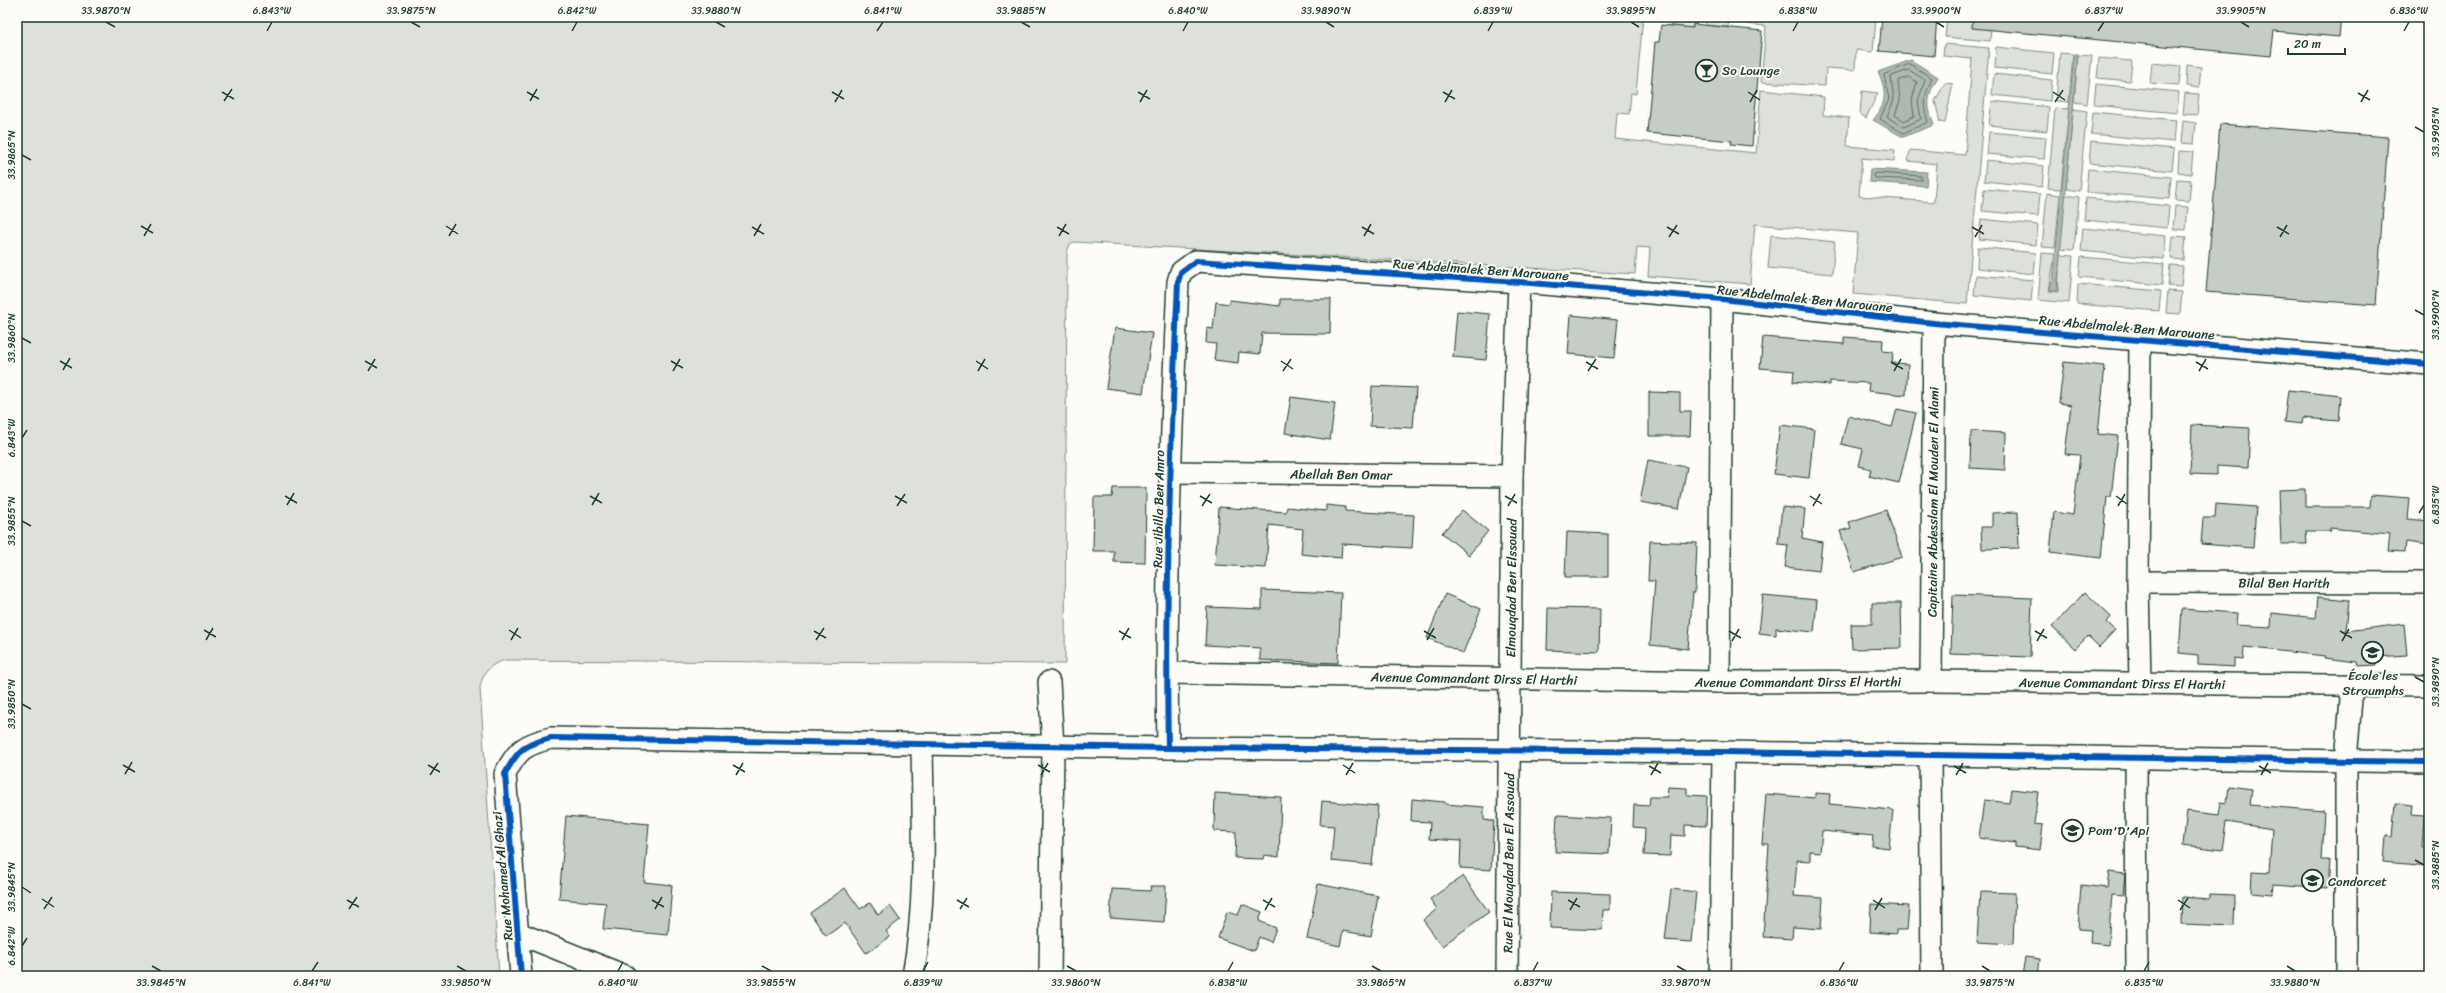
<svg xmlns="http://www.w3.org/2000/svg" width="2446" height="993" font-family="Sriracha,sans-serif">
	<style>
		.green { fill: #dde0db; stroke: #7e8e88 }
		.water { fill: #aeb8b1; stroke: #75877f }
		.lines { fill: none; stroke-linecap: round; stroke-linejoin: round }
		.shore { stroke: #586e66; stroke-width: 1 }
		.building { fill: #c6cdc7; stroke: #1f3d34 }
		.minor-casing { stroke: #1f3d34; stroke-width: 24 }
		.minor { stroke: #fdfcf7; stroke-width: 21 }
		.cycleway-casing { stroke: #fdfcf7; stroke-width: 8 }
		.cycleway { stroke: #0057b8; stroke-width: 6 }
		.ticks { fill: none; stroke: #1f3d34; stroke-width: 1.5 }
		.labels { text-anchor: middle; stroke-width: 4; stroke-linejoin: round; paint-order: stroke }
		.poi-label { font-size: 13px; fill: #1f3d34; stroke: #fdfcf7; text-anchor: start }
		.street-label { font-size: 13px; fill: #1f3d34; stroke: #fdfcf7 }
		.neatline { fill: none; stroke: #1f3d34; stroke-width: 1.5 }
		.ticks-label { font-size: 10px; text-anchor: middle; fill: #1f3d34 }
	</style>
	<rect width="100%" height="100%" fill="#fdfcf7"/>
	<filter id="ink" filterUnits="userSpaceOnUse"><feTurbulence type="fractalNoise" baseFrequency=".025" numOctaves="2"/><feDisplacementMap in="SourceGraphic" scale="8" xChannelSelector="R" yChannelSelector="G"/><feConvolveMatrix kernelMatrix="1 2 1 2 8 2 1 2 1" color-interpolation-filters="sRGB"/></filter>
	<g filter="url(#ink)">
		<path class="green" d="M17,17H1643L1636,94L1631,93L1629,114L1617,113L1615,139L1756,153L1761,90L1824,97L1823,115L1849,118L1847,146L1895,150L1894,161L1862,158L1859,196L1934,202L1937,164L1908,161L1910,150L1965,155L1972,59L1943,56L1944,44L1989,48L1967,304L1853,294L1858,233L1755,224L1750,284L1648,276L1650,248L1637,247L1635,274L1074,242L1070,244L1067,252L1065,664L506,660C491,663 483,672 480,687L499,976H17Z
			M1671,17H1696V24H1693V28L1670,26Z
			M1706,17H1729L1728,27L1705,25Z
			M1747,17H1855L1876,20L1873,52L1856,50L1855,70L1826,68L1825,86L1761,82L1766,26L1746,24Z
			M1947,17H1992L1990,41L1945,37Z
			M1996,47L2054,53L2052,74L1995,68Z
			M2060,53L2073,54L2069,102L2056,101Z
			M2078,55L2092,56L2087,104L2074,102Z
			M2099,58L2132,61L2130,81L2097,78Z
			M2152,63L2181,66L2179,85L2150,83Z
			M2187,65L2201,67L2199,88L2186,86Z
			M1994,74L2052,80L2050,101L1992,95Z
			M1945,83L1953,84L1945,123L1940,122L1935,101Z
			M2096,84L2179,92L2177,113L2094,105Z
			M1862,91L1878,93L1866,118L1860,114Z
			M2185,93L2199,94L2197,115L2183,114Z
			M1992,101L2049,107L2047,131L1989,125Z
			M2055,108L2069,109L2061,189L2048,188Z
			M2073,109L2087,111L2079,191L2066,189Z
			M2093,112L2176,120L2174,142L2091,134Z
			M2183,121L2196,123L2194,144L2181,143Z
			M1989,132L2046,137L2044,159L1987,154Z
			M2091,141L2174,149L2172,171L2089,163Z
			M2179,151L2193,152L2191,174L2178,172Z
			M1986,160L2044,166L2042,187L1984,181Z
			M2088,169L2171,177L2169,199L2086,192Z
			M2177,179L2191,180L2189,201L2175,200Z
			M1984,189L2040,194L2038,216L1982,211Z
			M2047,193L2060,195L2055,248L2042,247Z
			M2065,195L2079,197L2074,250L2060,249Z
			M2086,198L2169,206L2167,228L2084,220Z
			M2175,206L2188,207L2186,230L2173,229Z
			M1981,219L2038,225L2036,245L1979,239Z
			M2083,228L2166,236L2164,259L2081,251Z
			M1771,235L1835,242L1832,274L1768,268Z
			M2173,236L2186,237L2184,260L2171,259Z
			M1978,247L2036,253L2034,274L1977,268Z
			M2042,253L2055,254L2049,291L2058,292L2060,255L2073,256L2069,303L2038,300Z
			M2081,257L2164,264L2162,285L2079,277Z
			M2170,265L2183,266L2181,287L2168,286Z
			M1976,275L2033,280L2031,301L1974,295Z
			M2078,284L2161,291L2159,311L2077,304Z
			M2168,291L2182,292L2180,314L2166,313Z"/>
		<path class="water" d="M2074,54H2078L2057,291L2050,290L2051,282H2053Z
			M1911,60L1938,77C1927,95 1926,105 1934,125L1903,137L1873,120C1887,104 1887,90 1878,72Z
			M1870,169L1927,172L1926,186L1869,182Z"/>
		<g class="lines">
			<path class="shore" d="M1910,64L1932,78C1925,98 1921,100 1928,122L1903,133L1880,119L1889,99L1884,75Z
				M1909,70L1925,80L1918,101L1921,119L1904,127L1887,117L1894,100L1891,77Z
				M1909,77L1917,82L1912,100L1914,116L1904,121L1895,115L1900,100L1898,81Z
				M1876,173L1921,176L1922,180L1875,178L1873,175Z"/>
		</g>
		<path class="building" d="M1882,17H1937L1934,56L1879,51Z
			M1973,17H2072L2103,20V17H2341L2339,37L2274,31L2271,56L1972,28Z
			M1693,24L1762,31L1752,146L1731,144L1732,141L1647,133L1655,42H1659L1661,25L1693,28Z
			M2220,124L2388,137L2376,305L2206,292Z
			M1280,299H1331L1330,334L1262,333L1260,354L1239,352L1238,363L1214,360L1216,344L1206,343L1207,328L1213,329L1216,302L1229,304L1230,300L1280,306Z
			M1457,311L1490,314L1486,360L1453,357Z
			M1571,315L1618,320L1614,358L1568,354Z
			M1115,328L1152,333L1143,393L1106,388Z
			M1763,337L1844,344V337L1883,340L1882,351L1893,352L1892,363L1908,364L1906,395L1868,391L1869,383L1830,381V385L1793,382L1794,371L1760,368Z
			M2064,362L2105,366L2098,434L2118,436L2111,497H2107L2101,558L2050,552L2054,512L2073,515L2080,455L2065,454L2071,405L2059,403Z
			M1372,386L1416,388L1413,428L1370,426Z
			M2288,390L2341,396L2339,421L2303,418L2302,424L2284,422Z
			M1649,392L1680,393V411H1691L1690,436H1649Z
			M1291,397L1335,403L1330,440L1285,433Z
			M1897,409L1916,413L1899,483L1869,476L1871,469L1859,466L1863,449L1841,444L1848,416L1892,427Z
			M1780,425L1814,429L1809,478L1774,474Z
			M2192,425L2250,428L2248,468L2217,466V475L2190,474Z
			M1971,431L2006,433L2005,470L1970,468Z
			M1648,460L1687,467L1679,509L1640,502Z
			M1113,488H1146L1145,563L1114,562V551H1093L1094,497H1112Z
			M2305,489V507H2370L2371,495L2410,498L2408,519L2429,521V545L2406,542L2405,553L2388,552L2390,534L2330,528V531H2306L2307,544H2281L2279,490Z
			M2216,504L2256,507L2253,548L2201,544L2203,518H2215Z
			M1326,505L1345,507V511L1414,515L1412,548L1342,544L1341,558L1301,554L1303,529L1269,525L1266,568L1215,565L1219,507L1286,512L1287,507L1326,511Z
			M1782,507L1805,509L1802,538L1822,542L1819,571L1785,567L1788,545L1778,544Z
			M1462,510L1488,531L1469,555L1442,533Z
			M1886,510L1902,557L1854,572L1840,531L1851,528L1849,522Z
			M2018,512L2019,548L1982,549L1981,527H1992V513Z
			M1567,532L1608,534V577H1565Z
			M1650,541L1697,543L1695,592H1693L1688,649L1650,645L1655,581H1648Z
			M1262,590L1341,593L1338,663L1260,660V648L1205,645L1207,607L1262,609Z
			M2085,592L2111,617L2107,622L2115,630L2099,647L2088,636L2075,649L2052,627Z
			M1445,594L1481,609L1463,653L1427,638Z
			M1763,595L1817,600L1814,632L1776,628V635L1759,633Z
			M1953,595L2032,598L2030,657L1951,654Z
			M2318,597L2349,600L2346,631L2404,624L2407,655L2376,657V665L2359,666L2358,662L2324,658L2325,656L2244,647L2243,660L2234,659V667L2198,665V655L2179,653L2182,609L2237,613L2236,625L2271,627L2272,613L2316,618Z
			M1872,603H1901L1902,648L1852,649L1851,624H1872Z
			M1548,608L1600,609L1599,652L1547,650Z
			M2229,786L2252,789L2250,805L2324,811L2321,860H2329L2327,888L2273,884L2272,895L2251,893L2252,872L2269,873L2272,829L2226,822L2222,850L2183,845L2187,811L2219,815L2221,802L2227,803Z
			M1668,787L1687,788V795L1707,796L1706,826L1685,825V836L1671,835L1670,856L1644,855L1645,828L1633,827L1634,805L1649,806L1650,797H1667Z
			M2011,789L2038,792L2034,824L2043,825L2040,850L2015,847V843L1979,838L1984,800L2009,803Z
			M1215,793L1281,797L1279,857L1264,855L1263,859L1235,858L1236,832L1214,831Z
			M1815,793L1830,794L1829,804L1893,810L1889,848L1872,846L1873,836L1822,831L1820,852L1810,851V861L1797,860L1794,896L1823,898L1821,929L1793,927L1792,939L1763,937L1769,844H1762L1766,794L1815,798Z
			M1412,799L1445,802V804L1484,807V820L1494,821L1491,870L1460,868L1461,841L1429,839L1430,822L1411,821Z
			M1322,801L1378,806L1372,865L1331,861L1334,826L1320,825Z
			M2395,804L2413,806L2412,814L2424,815L2422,847H2429V866L2384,862L2386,836L2392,837Z
			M1557,815L1611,818L1609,854L1555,852Z
			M566,816L649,824L644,882L672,885L668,935L603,929L606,903L559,899Z
			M2109,872L2125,874L2123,895L2112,894L2108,945L2090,943L2091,930L2078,929L2081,885L2107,888Z
			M1463,876L1489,912L1442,946L1423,920L1437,909L1430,899Z
			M1318,884L1378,896L1371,936L1343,931L1340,946L1307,939Z
			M1151,886H1166L1164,922L1110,918L1112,889L1150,891Z
			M845,888L860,909L870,903L878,915L890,906L900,920L886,931L890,937L866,953L845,923L826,936L810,913Z
			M1671,889L1696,892L1691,942L1665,940Z
			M1551,892L1610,894V910H1603L1602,930L1550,928Z
			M1980,892L2015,893L2013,944L1977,942Z
			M2209,894L2235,895L2234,926L2181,924L2182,897L2209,899Z
			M1242,904L1262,912L1259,921L1276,928L1271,942L1259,937L1254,951L1218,938L1227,912L1238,915Z
			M1871,904L1909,906L1907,930H1896V934L1870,932Z
			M2025,957L2040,959L2038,976H2022Z"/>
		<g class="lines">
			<defs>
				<g id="minor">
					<path id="s1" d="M1170,472L1512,476"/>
					<path id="s2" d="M2138,582L2429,583"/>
					<path id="s3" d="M1167,673L1719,682L1931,681L2429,686"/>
					<path id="s4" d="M1931,681L1934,323"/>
					<path d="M1049,682L1053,746L1050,976"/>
					<path d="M1719,682L1722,299"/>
					<path d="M2140,683L2138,582L2140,339"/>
					<path d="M1168,748C1165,592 1171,437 1178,282L1181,272L1196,261L1519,282L1722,299L1934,323L2429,364"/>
					<path d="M1930,755L1932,976"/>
					<path d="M2136,758L2137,976"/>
					<path d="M518,933L625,976"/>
					<path d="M521,976L505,774C518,749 524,745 551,738L1168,748L1723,752L2429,762"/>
					<path d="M913,976C927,899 923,822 922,744"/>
					<path id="s5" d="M1507,976L1512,476L1519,282"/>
					<path d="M1720,976L1723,752"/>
					<path d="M2346,976V762L2352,686"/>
				</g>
			</defs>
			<use href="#minor" class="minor-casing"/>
			<use href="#minor" class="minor"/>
			<defs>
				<path id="cycleway" d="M1168,748C1165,592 1171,437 1178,282L1181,272L1196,261L1519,282L1722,299L1934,323L2429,364
					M521,976L505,774C518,749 524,745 551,738L1168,748L1723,752L2429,762"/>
			</defs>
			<use href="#cycleway" class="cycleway-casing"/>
			<use href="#cycleway" class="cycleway"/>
		</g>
	</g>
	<path class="ticks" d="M106,22L115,27M411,22L420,27M716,22L725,27M1021,22L1030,27M1326,22L1334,27M1631,22L1639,27M1936,22L1944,27M2241,22L2249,27M267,31L272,22M572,31L577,22M877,31L883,22M1183,31L1188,22M1488,31L1493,22M1793,31L1798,22M2098,31L2104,22M2404,31L2409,22M222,92L234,99M527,92L539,99M832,92L844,99M1138,92L1150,99M1443,92L1455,99M1748,92L1760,100M2053,92L2065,100M2358,93L2370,100M224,101L232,89M530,101L537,89M835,102L842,90M1140,102L1147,90M1445,102L1452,90M1750,102L1757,90M2055,102L2063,90M2361,102L2368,90M2415,127L2424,132M22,155L31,160M141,226L153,233M446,226L458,234M752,227L764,234M1057,227L1069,234M1362,227L1374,234M1667,227L1679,234M1972,227L1984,234M2277,227L2289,234M144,236L151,224M449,236L456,224M754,236L761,224M1059,236L1066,224M1364,236L1371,224M1669,237L1677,225M1975,237L1982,225M2280,237L2287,225M2415,310L2424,315M22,338L31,343M60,361L72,368M365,361L377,368M671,361L683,368M976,361L988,369M1281,361L1293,369M1586,362L1598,369M1891,362L1903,369M2196,362L2208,369M63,370L70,358M368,371L375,359M673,371L680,359M978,371L985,359M1283,371L1291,359M1588,371L1596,359M1894,371L1901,359M2199,371L2206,359M22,438L27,430M285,496L297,503M590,496L602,503M895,496L907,503M1200,496L1212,503M1505,496L1517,503M1810,496L1822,504M2116,496L2127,504M287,505L294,493M592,505L599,493M897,506L905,494M1202,506L1210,494M1508,506L1515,494M1813,506L1820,494M2118,506L2125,494M2419,513L2424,505M22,521L31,526M204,630L216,637M509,630L521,638M814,631L826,638M1119,631L1131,638M1424,631L1436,638M1729,631L1741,638M2035,631L2047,638M2340,631L2352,638M206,640L213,628M511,640L518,628M816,640L824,628M1122,640L1129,628M1427,640L1434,628M1732,641L1739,629M2037,641L2044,629M2342,641L2349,629M2415,677L2424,682M22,704L31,709M123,765L135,772M428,765L440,772M733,765L745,772M1038,765L1050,772M1343,765L1355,773M1649,766L1661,773M1954,766L1966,773M2259,766L2271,773M125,774L132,762M430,775L438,763M736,775L743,763M1041,775L1048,763M1346,775L1353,763M1651,775L1658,763M1956,775L1963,763M2261,775L2268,763M2415,860L2424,865M22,887L31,893M42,899L54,907M347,900L359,907M652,900L664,907M957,900L969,907M1263,900L1275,907M1568,900L1580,907M1873,900L1885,908M2178,900L2190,908M44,909L52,897M349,909L357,897M655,909L662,897M960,909L967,898M1265,910L1272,898M1570,910L1577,898M1875,910L1882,898M2180,910L2188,898M22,946L27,938M152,966L161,971M457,966L466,971M762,966L771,971M1067,966L1076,971M1372,966L1381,971M1677,966L1686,971M1982,966L1990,971M2287,966L2295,971M312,971L318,962M618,971L623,962M923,971L928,962M1228,971L1233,962M1533,971L1538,962M1839,971L1844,962M2144,971L2149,962"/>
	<defs>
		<symbol id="bar-ring" viewBox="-11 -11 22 22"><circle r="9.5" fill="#fdfcf7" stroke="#1f3d34" stroke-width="1.5"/><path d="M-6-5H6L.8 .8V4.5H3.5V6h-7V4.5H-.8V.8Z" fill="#1f3d34"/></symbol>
		<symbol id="school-ring" viewBox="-11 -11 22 22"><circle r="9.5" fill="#fdfcf7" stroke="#1f3d34" stroke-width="1.5"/><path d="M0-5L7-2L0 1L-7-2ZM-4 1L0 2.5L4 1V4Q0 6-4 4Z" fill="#1f3d34"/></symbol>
	</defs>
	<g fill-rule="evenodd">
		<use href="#bar-ring" x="1694" y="58" width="25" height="25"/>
		<use href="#school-ring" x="2360" y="640" width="25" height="25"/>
		<use href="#school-ring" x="2060" y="818" width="25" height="25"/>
		<use href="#school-ring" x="2300" y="868" width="25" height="25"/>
	</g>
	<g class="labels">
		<g class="poi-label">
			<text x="1722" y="75">So Lounge</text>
			<text x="2373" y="680" text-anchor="middle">École les<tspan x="2373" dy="15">Stroumphs</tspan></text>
			<text x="2088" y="835">Pom'D'Api</text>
			<text x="2328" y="886">Condorcet</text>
		</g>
		<g class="street-label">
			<text transform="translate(1481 269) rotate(4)" y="5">Rue Abdelmalek Ben Marouane</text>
			<text transform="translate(1805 298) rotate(6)" y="5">Rue Abdelmalek Ben Marouane</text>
			<text transform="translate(2127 327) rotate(5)" y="5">Rue Abdelmalek Ben Marouane</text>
			<text dy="5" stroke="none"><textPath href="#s1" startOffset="171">Abellah Ben Omar</textPath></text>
			<text dy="5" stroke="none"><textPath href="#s4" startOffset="179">Capitaine Abdesslam El Mouden El Alami</textPath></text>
			<text transform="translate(1158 509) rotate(-89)" y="5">Rue Jibilla Ben Amro</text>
			<text dy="5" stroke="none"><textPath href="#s2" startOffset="146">Bilal Ben Harith</textPath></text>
			<text dy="5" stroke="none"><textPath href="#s5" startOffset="388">Elmouqdad Ben Elssouad</textPath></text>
			<text dy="5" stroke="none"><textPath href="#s3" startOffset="307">Avenue Commandant Dirss El Harthi</textPath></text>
			<text dy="5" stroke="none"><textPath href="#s3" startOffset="631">Avenue Commandant Dirss El Harthi</textPath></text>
			<text dy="5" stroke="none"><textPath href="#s3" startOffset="955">Avenue Commandant Dirss El Harthi</textPath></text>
			<text dy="5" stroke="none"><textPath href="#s5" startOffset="113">Rue El Mouqdad Ben El Assouad</textPath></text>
			<text transform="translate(502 876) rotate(-95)" y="5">Rue Mohamed Al Ghazi</text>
		</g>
	</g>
	<rect width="2446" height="993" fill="none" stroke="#fdfcf7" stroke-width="44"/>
	<path d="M2288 48v6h57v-6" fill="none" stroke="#1f3d34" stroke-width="2"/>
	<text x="2294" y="48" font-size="12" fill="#1f3d34" stroke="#fdfcf7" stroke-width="3" paint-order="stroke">20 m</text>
	<rect x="22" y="22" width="2402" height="949" class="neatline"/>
	<g class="ticks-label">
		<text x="106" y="14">33.9870°N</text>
		<text x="272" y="14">6.843°W</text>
		<text x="411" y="14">33.9875°N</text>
		<text x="577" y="14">6.842°W</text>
		<text x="716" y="14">33.9880°N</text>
		<text x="883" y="14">6.841°W</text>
		<text x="1021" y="14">33.9885°N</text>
		<text x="1188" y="14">6.840°W</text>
		<text x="1326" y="14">33.9890°N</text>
		<text x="1493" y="14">6.839°W</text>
		<text x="1631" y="14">33.9895°N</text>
		<text x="1798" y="14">6.838°W</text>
		<text x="1936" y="14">33.9900°N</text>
		<text x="2104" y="14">6.837°W</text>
		<text x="2241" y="14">33.9905°N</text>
		<text x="2409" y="14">6.836°W</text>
		<text transform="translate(2435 132) rotate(-90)" y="4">33.9905°N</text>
		<text transform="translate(11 155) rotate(-90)" y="4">33.9865°N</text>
		<text transform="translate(2435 315) rotate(-90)" y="4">33.9900°N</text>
		<text transform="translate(11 338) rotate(-90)" y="4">33.9860°N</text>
		<text transform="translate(11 438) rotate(-90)" y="4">6.843°W</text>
		<text transform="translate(2435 505) rotate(-90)" y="4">6.835°W</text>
		<text transform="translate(11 521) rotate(-90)" y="4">33.9855°N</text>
		<text transform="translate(2435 682) rotate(-90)" y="4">33.9890°N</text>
		<text transform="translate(11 704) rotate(-90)" y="4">33.9850°N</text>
		<text transform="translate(2435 865) rotate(-90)" y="4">33.9885°N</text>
		<text transform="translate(11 887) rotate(-90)" y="4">33.9845°N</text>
		<text transform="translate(11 946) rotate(-90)" y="4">6.842°W</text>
		<text x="161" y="986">33.9845°N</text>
		<text x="312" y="986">6.841°W</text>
		<text x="466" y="986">33.9850°N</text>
		<text x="618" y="986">6.840°W</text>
		<text x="771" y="986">33.9855°N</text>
		<text x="923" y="986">6.839°W</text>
		<text x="1076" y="986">33.9860°N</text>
		<text x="1228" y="986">6.838°W</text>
		<text x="1381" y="986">33.9865°N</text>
		<text x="1533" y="986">6.837°W</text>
		<text x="1686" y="986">33.9870°N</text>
		<text x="1839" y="986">6.836°W</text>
		<text x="1990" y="986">33.9875°N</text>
		<text x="2144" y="986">6.835°W</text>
		<text x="2295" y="986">33.9880°N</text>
	</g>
</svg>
